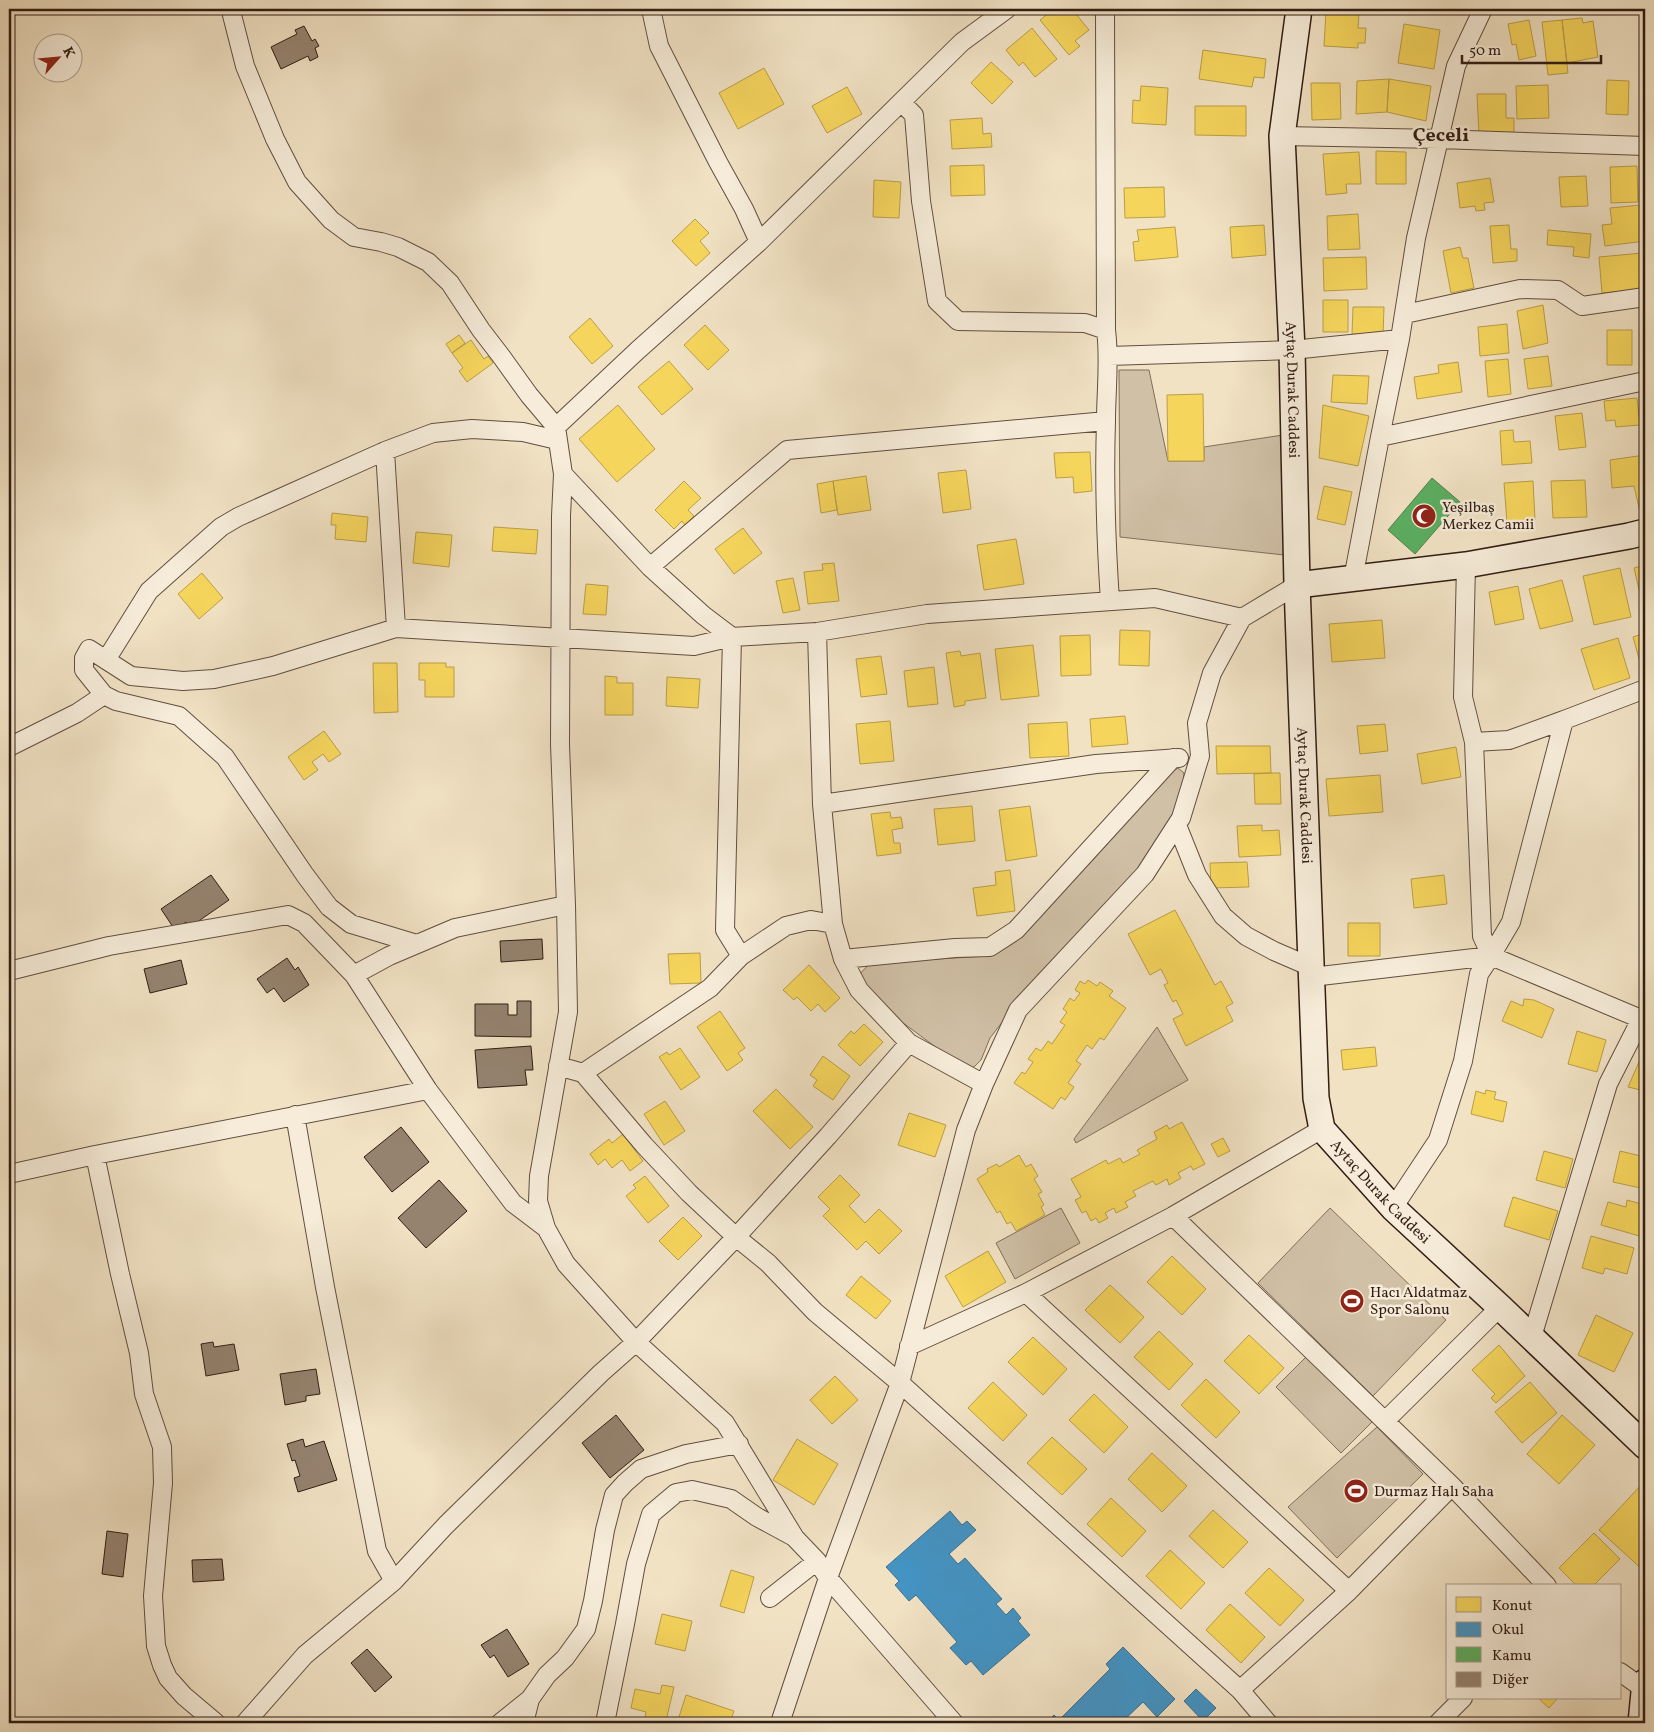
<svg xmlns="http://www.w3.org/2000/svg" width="1654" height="1732" font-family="Vollkorn,serif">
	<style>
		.green { fill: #d0c0a6; stroke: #806e5d }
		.homes { fill: #f6d55c; stroke: #bb9e46 }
		.schools { fill: #4393c3; stroke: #3e6f8e }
		.public { fill: #5aae61; stroke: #4e824a }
		.building { fill: #958370; stroke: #311c14 }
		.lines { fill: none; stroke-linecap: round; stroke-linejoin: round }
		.street-casing { stroke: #614e40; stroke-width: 20 }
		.secondary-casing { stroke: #311c14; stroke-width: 28 }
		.street { stroke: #f6ecd9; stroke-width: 18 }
		.secondary { stroke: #f6ecd9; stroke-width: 25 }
		.labels { text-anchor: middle; stroke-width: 5; stroke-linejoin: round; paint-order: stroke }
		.street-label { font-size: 15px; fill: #311c14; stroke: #f6ecd9 }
		.poi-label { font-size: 15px; fill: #311c14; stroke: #f6ecd9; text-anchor: start }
		.district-label { font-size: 20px; font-weight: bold; fill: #311c14; stroke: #f6ecd9 }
	</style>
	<rect width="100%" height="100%" fill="#f1e2c4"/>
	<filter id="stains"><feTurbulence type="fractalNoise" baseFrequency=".004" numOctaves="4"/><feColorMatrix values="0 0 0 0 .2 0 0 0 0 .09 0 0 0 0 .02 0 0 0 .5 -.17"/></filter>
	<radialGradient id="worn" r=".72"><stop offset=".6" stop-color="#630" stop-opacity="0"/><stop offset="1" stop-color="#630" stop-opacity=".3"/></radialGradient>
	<path class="green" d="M1119,370H1149L1168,461H1204V447L1283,435L1284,555L1120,537Z
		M1178,768L1184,773L1183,787L1178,803L1167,828L1144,867L1013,1008L990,1038L981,1060L975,1066L969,1070L960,1065L891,1014L858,976L870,963L988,956L1003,949L1090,863L1173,771Z
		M1157,1027L1188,1080L1076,1143L1074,1139Z
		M1061,1208L1080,1243L1015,1279L996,1243Z
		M1330,1208L1446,1320L1373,1396L1258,1283Z
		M1307,1356L1372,1422L1341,1453L1276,1387Z
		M1377,1427L1423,1474L1337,1558L1288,1507Z"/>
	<path class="homes" d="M1054,9H1072L1089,30L1075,41L1080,46L1069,55L1040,20Z
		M1326,12L1359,14L1358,28H1366L1365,43H1358V48L1324,46Z
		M1582,18L1583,23L1593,21L1598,57L1567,63L1562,20Z
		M1529,20L1536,56L1519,60L1516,44L1512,45L1508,24Z
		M1562,20L1568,73L1548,75L1542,22Z
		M1404,24L1440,30L1434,69L1398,63Z
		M1032,28L1057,59L1035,77L1023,62L1019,66L1006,50Z
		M1203,50L1266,59L1264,78L1254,77L1252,87L1199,79Z
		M991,62L1013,82L992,104L971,83Z
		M764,68L784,104L738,129L719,93Z
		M1389,79L1387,112L1356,114L1357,81Z
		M1389,79L1431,86L1426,121L1387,112Z
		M1607,80L1629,81L1628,115L1606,114Z
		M1311,83H1340L1341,119L1312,120Z
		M1548,85L1549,118L1517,119L1516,86Z
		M1141,86L1168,88L1166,125L1132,123L1133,100L1140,101Z
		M1643,86H1645V121Z
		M847,87L862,114L827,133L812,106Z
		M1477,94H1506V118H1514V135L1479,134Z
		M1195,106H1246V136L1195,135Z
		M982,118L983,134L991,133L992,147L952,149L950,120Z
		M1376,151L1406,152V184H1376Z
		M1359,152L1361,184H1346L1347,193L1326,195L1323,154Z
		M984,165L985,195L951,196L950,166Z
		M1637,166L1638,202L1611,203L1610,167Z
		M1586,176L1588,206L1561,207L1559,177Z
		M1490,178L1494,202L1484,203L1485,210L1476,211L1475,206L1460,208L1457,183Z
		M874,180L901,182L899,218L873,217Z
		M1164,187L1165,217L1125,218L1124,188Z
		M1641,205L1645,241L1605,246L1602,225L1612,224L1610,208Z
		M1358,214L1360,249L1328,250L1327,216Z
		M695,219L709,233L700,241L710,253L696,266L672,241Z
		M1264,225L1266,255L1232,258L1230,227Z
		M1509,225L1511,249H1517V261L1493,263L1490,226Z
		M1175,227L1178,257L1135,261L1133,242L1139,241L1137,230Z
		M1548,230L1591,234L1589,258L1573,256L1574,247L1547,245Z
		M1460,247L1463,258H1468L1474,288L1451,293L1443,251Z
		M1642,253L1645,289L1602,293L1599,257Z
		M1366,257L1367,289L1324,291L1323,258Z
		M1323,300H1348V332H1323Z
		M1543,305L1548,343L1523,349L1517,311Z
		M1353,307H1384L1383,335L1352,334Z
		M590,318L613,346L592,364L569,337Z
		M1507,324L1509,353L1480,356L1478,327Z
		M705,325L729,350L708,370L684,345Z
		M1607,330H1632V365H1607Z
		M459,335L465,343L452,353L446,344Z
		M471,340L484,359L488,356L493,363L467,382L459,371L463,368L452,353Z
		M1548,356L1552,386L1528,389L1524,359Z
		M1508,359L1511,394L1488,397L1485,361Z
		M669,361L693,389L662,415L638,387Z
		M1458,362L1462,392L1417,399L1414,377L1439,373L1438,365Z
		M1333,375L1369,376L1367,404L1331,402Z
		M1203,394L1204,461H1168L1167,395Z
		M1637,398L1640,425L1616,427L1615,420L1606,421L1604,401Z
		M618,405L655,449L617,482L579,439Z
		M1323,405L1369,416L1358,466L1319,458Z
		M1582,413L1586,447L1559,450L1555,416Z
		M1513,430L1514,442L1530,441L1532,463L1502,465L1500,431Z
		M1090,452L1092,491L1074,493L1073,477L1056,478L1054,453Z
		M1645,455V511L1640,512L1634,486L1612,488L1610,460Z
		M966,470L971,509L943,513L938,473Z
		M866,476L871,510L838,515L833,481Z
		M1585,480L1587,517L1553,518L1551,481Z
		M684,481L701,498L688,510L694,516L685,525L682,521L674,529L655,510Z
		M833,481L837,510L821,513L817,484Z
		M1533,481L1535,520L1507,522L1504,483Z
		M1324,486L1352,492L1345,525L1317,519Z
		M332,513L368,517L366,542L335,539L336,525H331Z
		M494,527L538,530L536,554L492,551Z
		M743,528L762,553L734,574L715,549Z
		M416,532L452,535L449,567L413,563Z
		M1016,539L1024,584L984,590L977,545Z
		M834,563L839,601L808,604L804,572L823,570L822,564Z
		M1645,565V615L1634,568Z
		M1620,568L1631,617L1594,625L1583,576Z
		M202,573L223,598L199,619L178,594Z
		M793,578L800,610L783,613L776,581Z
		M1562,580L1573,621L1540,629L1529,589Z
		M586,584L608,586L606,615L583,614Z
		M1518,586L1524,619L1495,625L1489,592Z
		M1382,620L1385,658L1332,662L1329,624Z
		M1120,630L1150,631L1149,666L1119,665Z
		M1645,633V680L1633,637Z
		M1090,635L1091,675L1061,676L1060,636Z
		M1618,638L1630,678L1594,690L1581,649Z
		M1033,645L1039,696L1001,700L995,649Z
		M960,651L961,656L980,653L986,698L965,701V705L954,707L946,653Z
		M881,656L887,694L861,697L856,659Z
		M373,663H397L398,712L374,713Z
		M419,663H446V667H454V697H425V680H419Z
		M934,667L938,704L908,707L904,671Z
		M605,676L617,677V683H633V715H605Z
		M667,677L700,679L698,708L666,706Z
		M1125,716L1128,744L1092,747L1090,719Z
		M890,721L894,761L860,764L856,724Z
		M1067,722L1069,756L1030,758L1028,724Z
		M1385,724L1388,751L1360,754L1357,726Z
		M324,731L341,754L329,762L323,754L312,762L318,770L304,780L288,757Z
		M1216,746H1270L1271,773L1217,774Z
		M1456,747L1461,777L1422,784L1417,754Z
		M1271,773H1280L1281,804H1255L1254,774Z
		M1380,775L1383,812L1329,816L1326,779Z
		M972,806L975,841L938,845L934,809Z
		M1030,806L1037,856L1006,861L999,810Z
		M890,812L891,818L901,817L903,828L892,830L894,843H900L901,853L877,856L871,814Z
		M1262,825V831L1279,830L1281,855L1239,857L1237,826Z
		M1247,862L1249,887L1211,888L1210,863Z
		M1010,870L1015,911L977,916L973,888L996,885L995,872Z
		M1444,875L1447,904L1414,908L1411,879Z
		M1175,910L1215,985L1221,981L1233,1003L1226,1007L1233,1021L1186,1046L1173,1019L1183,1014L1176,1000L1173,1002L1164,985L1168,983L1161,969L1150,975L1128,934Z
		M1348,923H1380V956H1348Z
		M700,953L701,983L670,984L668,954Z
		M809,965L840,998L825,1012L818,1004L811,1011L797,997L794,1000L783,990Z
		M1088,980L1097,986L1100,982L1113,991L1109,996L1126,1008L1104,1040L1100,1038L1092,1049L1087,1045L1076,1061L1081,1064L1068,1083L1074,1087L1065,1100L1061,1097L1053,1109L1014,1083L1022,1072L1025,1074L1033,1062L1028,1059L1036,1048L1041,1051L1048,1041L1052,1044L1065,1025L1060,1022L1067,1012L1063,1009L1070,998L1074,1001L1080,993L1075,990L1080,981L1085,984Z
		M1524,999L1534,1000L1554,1009L1542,1038L1502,1021L1511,1001L1523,1006Z
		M720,1011L745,1048L738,1053L743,1060L727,1071L697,1027Z
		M864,1024L883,1042L860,1066L838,1045L851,1031L854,1034Z
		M1577,1031L1606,1040L1597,1072L1568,1064Z
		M1375,1047L1377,1066L1343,1070L1341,1050Z
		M680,1048L700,1077L681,1090L659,1057L667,1052L669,1055Z
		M1643,1053L1645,1054V1091L1628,1087Z
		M823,1056L850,1076L833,1100L813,1086L817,1080L810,1075Z
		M776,1089L813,1127L790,1149L753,1111Z
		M1486,1090L1496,1092L1494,1099L1507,1102L1503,1122L1471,1114L1476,1091L1485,1094Z
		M665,1101L685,1131L664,1145L644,1114Z
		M909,1113L946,1125L935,1157L898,1145Z
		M1182,1122L1205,1164L1193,1170L1191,1166L1178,1173L1181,1178L1169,1185L1167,1179L1156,1185L1153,1181L1133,1191L1136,1196L1125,1202L1128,1207L1116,1213L1114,1208L1105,1213L1108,1218L1099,1223L1096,1218L1091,1221L1086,1211L1082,1213L1075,1200L1081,1197L1071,1179L1106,1160L1108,1164L1120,1158L1123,1163L1140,1154L1137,1150L1157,1139L1154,1132L1167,1125L1169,1129Z
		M623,1134L643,1161L630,1171L622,1160L612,1168L605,1159L598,1165L590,1154L609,1139L612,1143Z
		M1223,1138L1230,1151L1218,1157L1211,1144Z
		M1544,1151L1573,1159L1565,1188L1536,1180Z
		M1620,1151L1645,1157V1189L1613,1182Z
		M1019,1155L1026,1167L1031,1164L1038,1176L1034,1179L1042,1192L1038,1194L1044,1205L1041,1207L1045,1215L1016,1231L1011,1222L1007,1224L1000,1211L997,1213L977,1179L988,1172L987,1169L997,1164L999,1167Z
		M840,1175L860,1195L849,1206L865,1223L879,1209L902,1231L879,1254L866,1241L857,1250L823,1216L830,1209L818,1197Z
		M645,1176L669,1206L648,1223L626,1196L636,1188L633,1185Z
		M1513,1197L1558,1211L1549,1240L1504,1226Z
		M1627,1200L1645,1205V1228L1643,1237L1601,1225L1608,1202L1626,1207Z
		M683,1217L702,1236L678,1260L659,1241Z
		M1591,1236L1634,1248L1627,1274L1605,1268L1603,1274L1582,1268Z
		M988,1251L1006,1282L963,1307L945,1276Z
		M1172,1256L1206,1289L1182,1315L1147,1282Z
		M861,1276L891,1301L876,1319L846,1295Z
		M1110,1285L1144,1317L1120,1343L1085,1310Z
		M1596,1315L1633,1333L1614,1372L1578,1355Z
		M1159,1331L1193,1364L1169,1390L1134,1357Z
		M1249,1335L1284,1368L1259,1394L1224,1361Z
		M1033,1337L1067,1369L1043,1395L1008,1362Z
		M1499,1345L1525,1376L1496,1403L1491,1398L1495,1394L1472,1370Z
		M835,1376L858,1400L832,1424L810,1400Z
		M1206,1379L1240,1412L1216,1438L1181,1405Z
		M993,1382L1027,1415L1003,1441L968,1408Z
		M1530,1382L1557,1413L1522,1443L1495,1412Z
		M1094,1394L1128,1427L1104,1453L1069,1420Z
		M1562,1415L1595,1445L1559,1484L1527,1454Z
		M1052,1437L1087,1469L1062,1495L1027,1463Z
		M797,1439L838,1464L814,1505L773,1480Z
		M1152,1453L1187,1486L1162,1512L1128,1479Z
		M1644,1482L1645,1483V1572L1599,1530Z
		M1111,1498L1146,1531L1122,1557L1087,1524Z
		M1213,1510L1248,1542L1223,1568L1189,1536Z
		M1594,1533L1620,1559L1593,1586H1577L1559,1568Z
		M1170,1550L1205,1583L1181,1609L1146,1576Z
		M1269,1568L1304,1600L1280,1626L1245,1593Z
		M731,1570L754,1577L744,1613L720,1606Z
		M1230,1604L1265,1637L1241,1663L1206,1630Z
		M662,1614L692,1621L685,1651L655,1644Z
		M662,1685L674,1687L666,1721L645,1717L646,1712L631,1708L635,1689L660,1694Z
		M686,1695L734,1711L731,1719L735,1720L734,1723H686L678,1720Z
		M1538,1698H1558L1549,1708Z"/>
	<path class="schools" d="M950,1511L962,1525L967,1521L976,1530L949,1554L958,1564L965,1558L1002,1599L996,1604L1006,1615L1013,1608L1021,1618L1018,1621L1030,1635L983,1675L971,1661L966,1665L950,1648L957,1642L916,1595L909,1601L895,1585L899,1581L886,1567Z
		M1123,1647L1175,1699L1157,1717L1143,1702L1121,1723H1046L1054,1715L1059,1720L1110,1669L1106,1664Z
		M1196,1689L1216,1708L1203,1721L1184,1701Z"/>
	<path class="public" d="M1432,478L1460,502L1415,554L1388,530Z"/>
	<path class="building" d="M304,26L312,41L315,39L319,46L315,48L318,57L310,61L308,56L281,69L271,47L297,34L295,30Z
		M211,875L229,900L190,927L186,922L175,930L161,909Z
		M542,939L543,959L501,962L500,941Z
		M287,958L295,970L298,967L309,985L284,1002L274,988L267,993L257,979Z
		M181,960L187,984L150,993L144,969Z
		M517,1001H531V1037L475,1036V1004H508V1015H517Z
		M531,1046L533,1070H525L527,1085L478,1088L475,1050Z
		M401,1127L429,1162L392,1192L364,1157Z
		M439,1180L467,1211L426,1248L398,1218Z
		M213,1342L214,1347L234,1344L239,1370L206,1376L201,1344Z
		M316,1369L320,1394L306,1396V1401L285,1405L280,1374Z
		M616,1415L644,1450L610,1478L582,1443Z
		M303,1439L305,1447L324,1441L337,1480L298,1492L294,1478L300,1476L295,1460L292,1461L287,1444Z
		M107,1531L128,1534L123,1577L102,1574Z
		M222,1559L224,1580L193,1582L192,1560Z
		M507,1629L529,1664L508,1677L494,1655L490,1658L481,1645Z
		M367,1649L392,1677L375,1692L351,1663Z"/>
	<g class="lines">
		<defs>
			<path id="street" d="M233,9L232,15L245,66L275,139L297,182L331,220L354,237L381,242L398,247L428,262L450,283L481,330L501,356L529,395L556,427
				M651,9L659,46L718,162L744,209L759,242
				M1105,9L1106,330C1110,361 1106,390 1106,421C1104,481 1106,541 1110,601
				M901,102L914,115L921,201L937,301L958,321L1085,323L1106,330
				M1282,136L1439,139L1645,146
				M1405,314L1520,289L1558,290L1582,306L1645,297
				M1109,356L1292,350L1400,339
				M1380,437L1645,381
				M385,451L396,628
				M563,474L650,567L703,615L732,637L817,632L927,614L1155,598L1242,618
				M1466,565L1463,697L1474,742L1482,936L1491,956
				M650,567L787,450L1106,421
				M1353,579L1380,437L1400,339L1416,238L1456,66L1483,9
				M817,632L822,804L833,924L843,959L859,990L909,1043L984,1084
				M106,660L149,591L221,527L238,517L385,451L433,433L472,429L523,432L557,440
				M1474,742L1509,740L1564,720
				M9,747L77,713L104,695
				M822,804L1096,764L1179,758
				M1177,825L1197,875L1223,916L1246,936L1274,951L1311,967
				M417,944L351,924L329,907L305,875L225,757L179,716L116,701L104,695L84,670V658L89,649L131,676L183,681L214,679L273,666L396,628L694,646L732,637L725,930L741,956
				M843,959L955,948L990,947L1016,930L1173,758
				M9,971L109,946L288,915L304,923L354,975L428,1090L513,1203L546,1228
				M354,975L389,956L455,928L566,905
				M1312,977L1491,956L1641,1019
				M558,1066L583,1073L644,1145L689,1193L736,1237L768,1263L815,1312L900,1383L1240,1690L1268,1723
				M583,1073L710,988L741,956L786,926L811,920L833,924
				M295,1115L325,1287L377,1551L394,1581
				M95,1155L120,1274L139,1353L144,1394L162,1447L163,1483L153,1596L156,1646L162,1665L168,1678L184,1696L216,1723
				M9,1174L95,1155L428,1090
				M1393,1208L1438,1140L1463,1061L1479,974L1491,956L1511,922L1564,720L1645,689
				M1173,1216L1452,1486L1547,1586
				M1026,1293L1349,1591
				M1532,1337L1608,1084L1641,1019L1645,1021
				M909,1346L1026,1293L1173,1216L1322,1129
				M1385,1421L1500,1307
				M770,1598L817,1561
				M1620,1672L1644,1689
				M1240,1690L1349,1591L1452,1486
				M245,1723L305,1655L394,1581L446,1525L601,1373L636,1342L736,1237L828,1136L909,1043
				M500,1723L530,1699
				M524,1723L530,1699L547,1675L565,1658L586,1629L593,1601L605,1530L614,1495L625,1483L641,1469L686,1454L739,1444
				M605,1723L625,1624L636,1564L651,1514L676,1493L692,1490L731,1499L757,1517L794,1537
				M780,1723L828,1578L900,1383L966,1130L984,1084L1018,1010L1145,874L1181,818L1200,756L1197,723L1212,673L1242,618L1297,585
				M954,1723L828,1578L817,1561L795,1538L725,1423L636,1342L566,1264L546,1228L538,1201L539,1176L568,1012L566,905L560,744L561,516L563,474L556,427L638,350L759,242L962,42L1007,9
				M1438,1723L1463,1698"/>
			<g id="secondary">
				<path id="s1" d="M1299,9L1282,136L1292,350L1297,585L1316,1098L1322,1129L1393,1208L1500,1307L1645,1446"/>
				<path d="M1297,585L1466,565L1629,536L1645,532"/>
				<path d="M1641,1723L1645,1682"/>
			</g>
		</defs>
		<use href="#street" class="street-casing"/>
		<use href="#secondary" class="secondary-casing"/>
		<use href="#street" class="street"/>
		<use href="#secondary" class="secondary"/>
	</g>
	<defs>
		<symbol id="mosque-disc" viewBox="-11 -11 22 22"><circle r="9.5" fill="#8f2418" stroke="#f6ecd9"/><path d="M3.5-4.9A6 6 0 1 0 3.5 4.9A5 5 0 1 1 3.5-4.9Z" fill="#fff"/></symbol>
		<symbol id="stadium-disc" viewBox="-11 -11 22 22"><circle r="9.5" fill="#8f2418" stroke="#f6ecd9"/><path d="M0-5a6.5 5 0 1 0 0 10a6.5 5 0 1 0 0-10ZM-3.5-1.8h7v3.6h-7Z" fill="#fff"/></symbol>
	</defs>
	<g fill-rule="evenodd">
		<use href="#mosque-disc" x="1410" y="502" width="28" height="28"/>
		<use href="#stadium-disc" x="1338" y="1287" width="28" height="28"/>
		<use href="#stadium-disc" x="1342" y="1477" width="28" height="28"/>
	</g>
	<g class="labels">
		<g class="street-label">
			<text dy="5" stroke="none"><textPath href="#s1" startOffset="382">Aytaç Durak Caddesi</textPath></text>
			<text dy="5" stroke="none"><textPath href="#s1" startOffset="788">Aytaç Durak Caddesi</textPath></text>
			<text dy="5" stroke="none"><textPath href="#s1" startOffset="1208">Aytaç Durak Caddesi</textPath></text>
		</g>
		<g class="poi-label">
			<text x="1442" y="512">Yeşilbaş<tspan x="1442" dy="17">Merkez Camii</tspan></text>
			<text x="1370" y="1297">Hacı Aldatmaz<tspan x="1370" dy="17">Spor Salonu</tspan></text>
			<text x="1374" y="1496">Durmaz Halı Saha</text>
		</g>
		<g class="district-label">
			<text x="1441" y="141">Çeceli</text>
		</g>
	</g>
	<rect width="1654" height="1732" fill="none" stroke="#f1e2c4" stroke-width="30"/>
	<rect x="10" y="10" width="1634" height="1712" fill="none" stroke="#311c14" stroke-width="2.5"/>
	<rect x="15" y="15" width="1624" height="1702" fill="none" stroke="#311c14"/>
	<rect x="1446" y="1584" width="175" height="115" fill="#f6ecd9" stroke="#a7998a"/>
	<rect x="1456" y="1597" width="25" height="15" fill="#f6d55c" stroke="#a7998a"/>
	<text x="1492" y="1610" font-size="15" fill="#311c14">Konut</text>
	<rect x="1456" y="1622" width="25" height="15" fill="#4393c3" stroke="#a7998a"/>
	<text x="1492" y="1634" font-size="15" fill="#311c14">Okul</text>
	<rect x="1456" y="1647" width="25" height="15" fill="#5aae61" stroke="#a7998a"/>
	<text x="1492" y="1660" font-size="15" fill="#311c14">Kamu</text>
	<rect x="1456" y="1672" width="25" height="15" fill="#958370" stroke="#a7998a"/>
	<text x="1492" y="1684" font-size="15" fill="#311c14">Diğer</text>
	<g transform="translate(58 58) rotate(63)"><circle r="24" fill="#f6ecd9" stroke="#a7998a"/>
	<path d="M0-4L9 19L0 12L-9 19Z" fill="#8f2418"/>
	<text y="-8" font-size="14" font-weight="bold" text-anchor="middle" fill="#311c14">K</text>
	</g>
	<path d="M1462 55v8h139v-8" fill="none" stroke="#311c14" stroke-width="2.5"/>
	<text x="1469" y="55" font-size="15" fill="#311c14" stroke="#f6ecd9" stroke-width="4" paint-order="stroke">50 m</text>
	<rect width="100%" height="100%" filter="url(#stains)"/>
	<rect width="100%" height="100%" fill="url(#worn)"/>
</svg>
